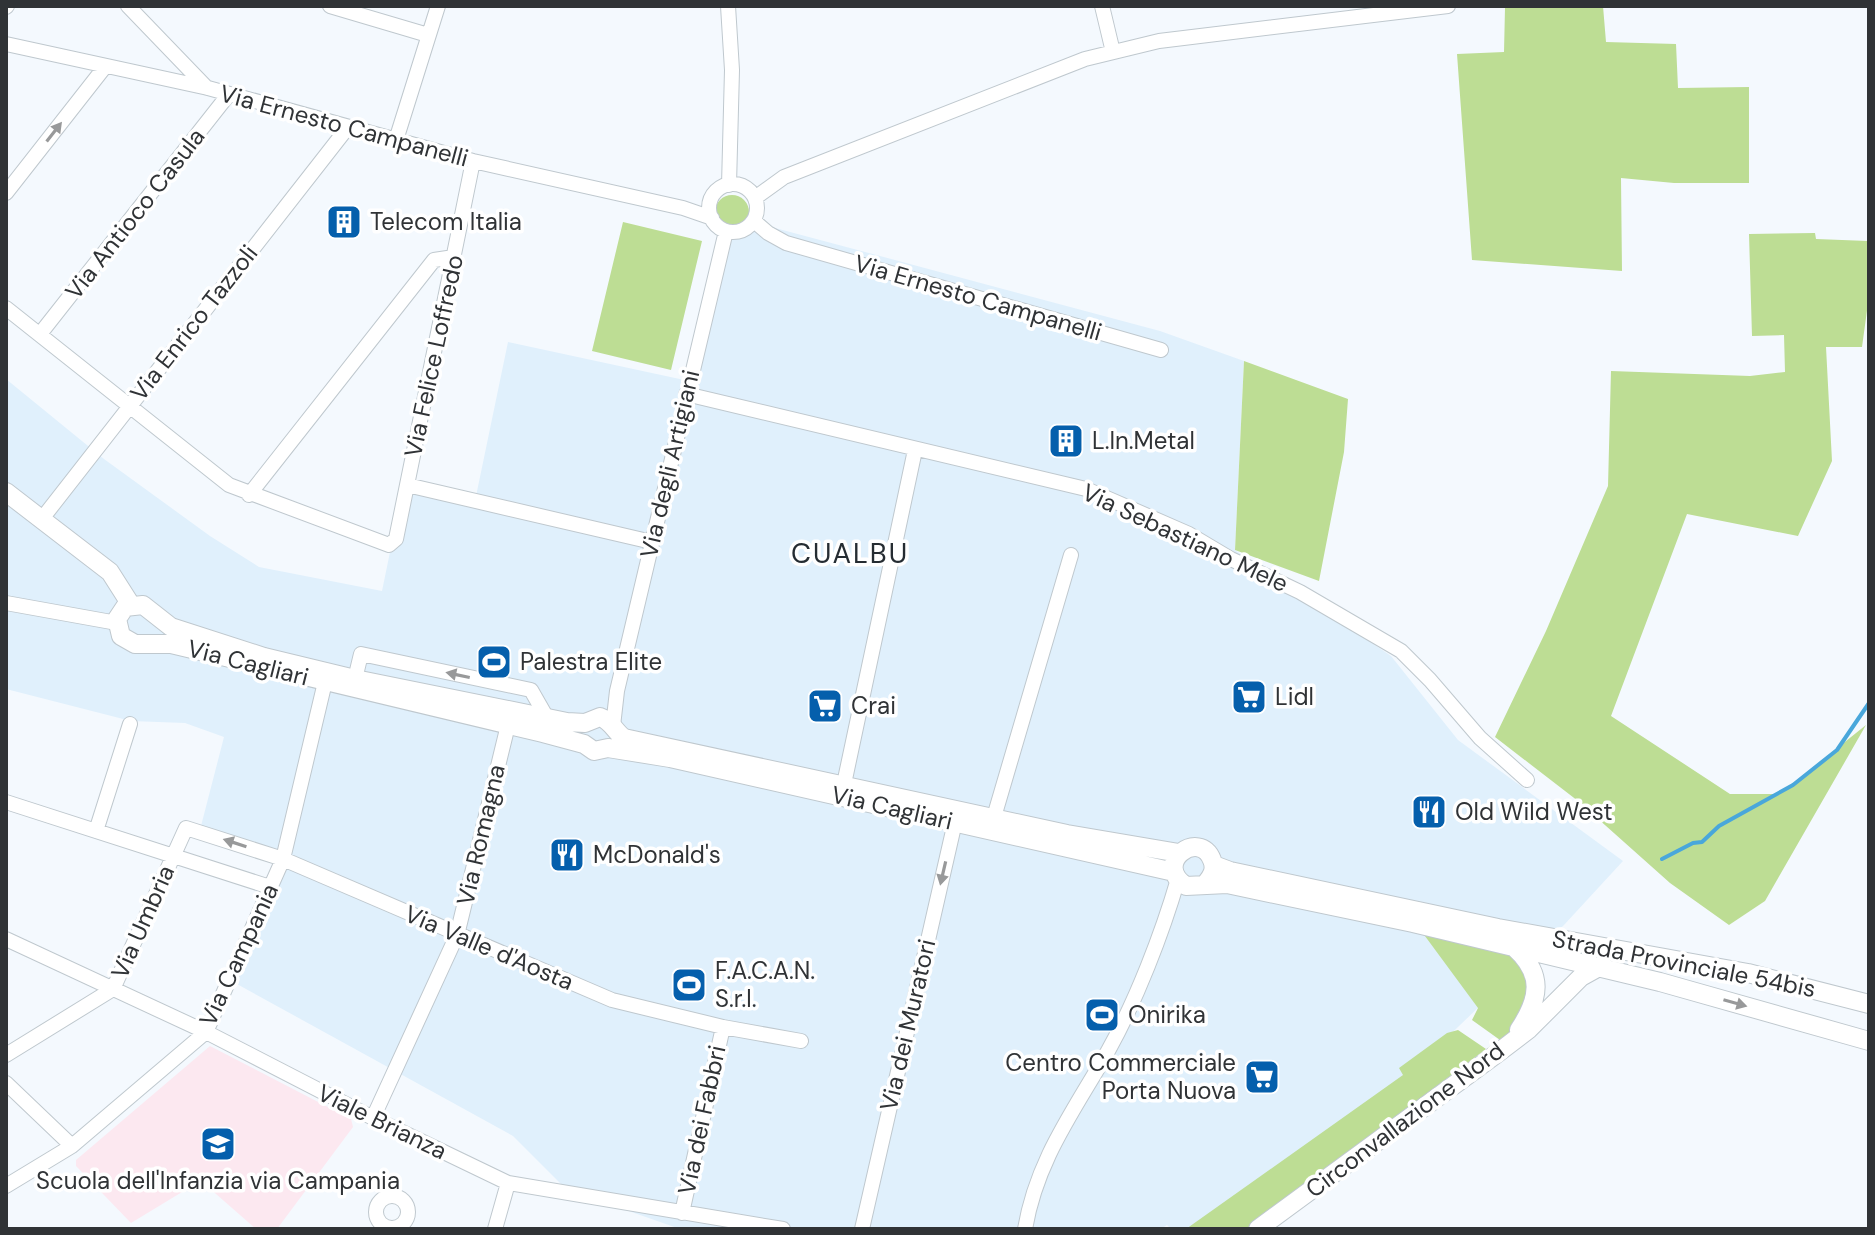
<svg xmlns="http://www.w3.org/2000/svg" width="1875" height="1235" font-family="'DM Sans',sans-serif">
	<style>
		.built { fill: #e0f0fc }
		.education { fill: #fce8f0 }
		.green { fill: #bddd94 }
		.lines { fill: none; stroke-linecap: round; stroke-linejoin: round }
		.stream { stroke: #49a7db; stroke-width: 4 }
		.minor-casing { stroke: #bfc8ce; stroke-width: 16 }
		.major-casing { stroke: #bfc8ce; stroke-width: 20 }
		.minor { stroke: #fff; stroke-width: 14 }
		.major { stroke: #fff; stroke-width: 18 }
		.oneway { fill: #98999a }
		.labels { text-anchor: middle; stroke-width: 7; stroke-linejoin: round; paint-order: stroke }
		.street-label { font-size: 24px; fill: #303336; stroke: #fff }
		.poi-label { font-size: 24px; fill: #303336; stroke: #fff; text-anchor: start }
		.quarter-label { font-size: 28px; letter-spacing: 2px; fill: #252c32; stroke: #fff }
	</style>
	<rect width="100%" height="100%" fill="#f4f9fe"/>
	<path class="built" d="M727,215L1160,331L1244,361L1235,550L1391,656L1458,740L1623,861L1564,925L1405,1078L1194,1229H1171L1167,1225L1161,1229H680L566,1189L513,1136L226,978L283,860L201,826L224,737L185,723L131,721L6,689V379L104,459L210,536L259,567L382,591L404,484L475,501L508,342L689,381Z"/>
	<path class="education" d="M210,1046L351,1119L353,1127L277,1229H256L208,1187L201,1185L192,1186L131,1223L76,1166V1160Z"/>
	<path class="green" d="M1516,6H1603L1606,42L1676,44L1678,88L1749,87V183H1674L1621,178L1622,271L1472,260L1457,54L1504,52L1505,8Z
		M715 212a17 17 0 1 1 34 0a17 17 0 1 1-34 0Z
		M623,222L702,241L671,370L592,351Z
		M1815,233L1816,239L1868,241L1869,296L1862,347H1826L1832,461L1798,536L1687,514L1611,716L1730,794H1780L1866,725L1765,901L1729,925L1670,883L1578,801L1495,737L1546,631L1608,486L1611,371L1750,376L1785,372L1784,335L1752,336L1749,234Z
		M1244,361L1348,399L1344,452L1319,581L1235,550Z
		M1422,932L1508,952L1531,980C1523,1003 1522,1027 1500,1040L1472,1020L1478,1008Z
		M1458,1030L1486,1049L1247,1229H1186L1403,1075L1399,1068L1447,1033Z"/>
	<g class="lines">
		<path class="stream" d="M1662,859L1693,843L1702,842L1719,826L1793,785L1837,750L1869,703"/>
		<defs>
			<path id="minor" d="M128,6L207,88
				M330,6L428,35
				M728,6L732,70L729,185
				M1102,6L1113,52
				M6,7L7,6
				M6,44L208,88L473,161L683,208L712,218
				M396,140L438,6
				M709 208a24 24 0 1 1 48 0a24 24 0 1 1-48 0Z
				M6,193L104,68
				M755,198L784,177L1085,59L1159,41L1448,6
				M754,221L768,233L786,243L1161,350
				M6,308L229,485L389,545L396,539L473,161
				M40,334L229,94
				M686,394L1086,489L1189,534L1231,559L1300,592L1401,651L1430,680L1480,738L1527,780
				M407,485L652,542
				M249,495L434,260L454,257
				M41,520L348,127
				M6,603L117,623
				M355,679L361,654L531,690L547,718
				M613,726L617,691L726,231
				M844,784L915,450
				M6,802L270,887
				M994,817L1071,555
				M96,831L130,724
				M6,939L206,1032L373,1118L508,1183L783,1229
				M6,1055L113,989L186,828L283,859L612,1000L723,1027L801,1041
				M6,1083L72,1146
				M373,1118L457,935L508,725
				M6,1186L72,1146L206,1032L283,859L325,682
				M376 1212a16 16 0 1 1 32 0a16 16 0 1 1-32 0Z
				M682,1213L723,1027
				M495,1229L508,1183
				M862,1229L955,822
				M1025,1229C1037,1159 1074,1111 1108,1051C1136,1001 1162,934 1178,879"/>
			<path id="major" d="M6,492L110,572L131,605
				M1214,865L1230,871L1498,928L1748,973L1869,1004
				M1174,872L670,758L608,748L594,751L584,744L543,733L171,644H135L121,636L117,619L125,607L143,605L171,627L264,657L355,679L567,722L585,723L600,717C612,721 614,731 624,738L1067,834L1179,853
				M1206,883C1212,876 1216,869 1212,860C1200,828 1151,863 1186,886L1227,884L1413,923L1660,982L1869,1041
				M1514,947C1544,974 1540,998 1519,1030
				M1258,1229L1499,1052L1529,1029L1581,977L1599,967"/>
		</defs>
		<use href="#minor" class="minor-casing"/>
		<use href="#major" class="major-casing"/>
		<use href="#minor" class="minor"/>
		<use href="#major" class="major"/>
	</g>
	<defs><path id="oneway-solid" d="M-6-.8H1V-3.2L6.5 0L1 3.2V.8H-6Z" transform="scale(2)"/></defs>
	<g class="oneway">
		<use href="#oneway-solid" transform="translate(54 132) rotate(-52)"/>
		<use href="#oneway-solid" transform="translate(458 675) rotate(-168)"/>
		<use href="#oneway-solid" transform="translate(235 843) rotate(-162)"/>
		<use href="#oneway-solid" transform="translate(943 873) rotate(103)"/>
		<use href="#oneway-solid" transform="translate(1735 1003) rotate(16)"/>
	</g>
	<defs>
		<symbol id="building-square" viewBox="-11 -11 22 22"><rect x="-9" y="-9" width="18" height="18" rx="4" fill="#055fac" stroke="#fff"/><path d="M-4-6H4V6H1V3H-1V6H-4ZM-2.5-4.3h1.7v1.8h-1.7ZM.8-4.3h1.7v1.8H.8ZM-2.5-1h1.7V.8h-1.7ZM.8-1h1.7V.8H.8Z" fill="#fff"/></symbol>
		<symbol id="stadium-square" viewBox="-11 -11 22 22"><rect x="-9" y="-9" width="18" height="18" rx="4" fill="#055fac" stroke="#fff"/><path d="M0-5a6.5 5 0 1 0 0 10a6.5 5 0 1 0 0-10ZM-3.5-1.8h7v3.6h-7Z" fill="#fff"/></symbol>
		<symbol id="supermarket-square" viewBox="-11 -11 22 22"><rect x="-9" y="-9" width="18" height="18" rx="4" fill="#055fac" stroke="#fff"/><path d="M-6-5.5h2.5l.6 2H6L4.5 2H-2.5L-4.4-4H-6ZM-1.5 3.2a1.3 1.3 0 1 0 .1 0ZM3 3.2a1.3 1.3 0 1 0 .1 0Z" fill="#fff"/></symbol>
		<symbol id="restaurant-square" viewBox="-11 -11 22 22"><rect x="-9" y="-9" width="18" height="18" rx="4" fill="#055fac" stroke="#fff"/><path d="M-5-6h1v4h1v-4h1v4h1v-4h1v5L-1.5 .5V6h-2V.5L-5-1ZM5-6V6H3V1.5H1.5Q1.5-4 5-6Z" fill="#fff"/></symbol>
		<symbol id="school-square" viewBox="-11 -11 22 22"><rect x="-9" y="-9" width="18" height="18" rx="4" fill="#055fac" stroke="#fff"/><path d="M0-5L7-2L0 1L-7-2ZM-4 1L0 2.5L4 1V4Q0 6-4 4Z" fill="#fff"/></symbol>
	</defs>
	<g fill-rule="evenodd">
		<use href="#building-square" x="324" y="202" width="40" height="40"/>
		<use href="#building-square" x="1046" y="421" width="40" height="40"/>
		<use href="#stadium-square" x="474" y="642" width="40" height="40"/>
		<use href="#supermarket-square" x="1229" y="677" width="40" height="40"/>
		<use href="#supermarket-square" x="805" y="686" width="40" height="40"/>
		<use href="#restaurant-square" x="1409" y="792" width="40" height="40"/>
		<use href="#restaurant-square" x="547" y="835" width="40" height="40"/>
		<use href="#stadium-square" x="669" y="965" width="40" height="40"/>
		<use href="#stadium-square" x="1082" y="995" width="40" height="40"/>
		<use href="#supermarket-square" x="1242" y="1057" width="40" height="40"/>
		<use href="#school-square" x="198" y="1124" width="40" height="40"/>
	</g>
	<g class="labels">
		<g class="street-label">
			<text transform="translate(344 126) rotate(15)" y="8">Via Ernesto Campanelli</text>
			<text transform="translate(135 214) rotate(-52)" y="8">Via Antioco Casula</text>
			<text transform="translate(978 298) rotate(16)" y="8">Via Ernesto Campanelli</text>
			<text transform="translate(194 323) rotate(-52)" y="8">Via Enrico Tazzoli</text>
			<text transform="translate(434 356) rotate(-78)" y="8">Via Felice Loffredo</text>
			<text transform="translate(670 464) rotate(-77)" y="8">Via degli Artigiani</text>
			<text transform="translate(1185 538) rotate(25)" y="8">Via Sebastiano Mele</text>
			<text transform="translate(248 663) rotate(14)" y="8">Via Cagliari</text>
			<text transform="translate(892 808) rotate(13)" y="8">Via Cagliari</text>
			<text transform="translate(481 835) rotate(-77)" y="8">Via Romagna</text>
			<text transform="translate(143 922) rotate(-66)" y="8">Via Umbria</text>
			<text transform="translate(489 948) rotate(23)" y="8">Via Valle d'Aosta</text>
			<text transform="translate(239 955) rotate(-65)" y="8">Via Campania</text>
			<text transform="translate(1684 964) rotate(11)" y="8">Strada Provinciale 54bis</text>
			<text transform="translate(908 1025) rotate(-77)" y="8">Via dei Muratori</text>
			<text transform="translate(702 1120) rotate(-78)" y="8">Via dei Fabbri</text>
			<text transform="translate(1405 1120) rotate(-37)" y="8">Circonvallazione Nord</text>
			<text transform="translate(382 1122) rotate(26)" y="8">Viale Brianza</text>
		</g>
		<g class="poi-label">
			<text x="370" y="230">Telecom Italia</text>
			<text x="1092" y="449">L.In.Metal</text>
			<text x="520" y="670">Palestra Elite</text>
			<text x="1275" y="705">Lidl</text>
			<text x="851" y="714">Crai</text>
			<text x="1455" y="820">Old Wild West</text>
			<text x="593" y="863">McDonald's</text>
			<text x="715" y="979">F.A.C.A.N.<tspan x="715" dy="28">S.r.l.</tspan></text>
			<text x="1128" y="1023">Onirika</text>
			<text x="1236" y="1071" text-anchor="end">Centro Commerciale<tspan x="1236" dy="28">Porta Nuova</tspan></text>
			<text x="218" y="1189" text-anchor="middle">Scuola dell'Infanzia via Campania</text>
		</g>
		<g class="quarter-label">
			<text x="850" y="563">CUALBU</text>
		</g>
	</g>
	<rect width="1875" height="1235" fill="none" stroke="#303336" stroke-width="16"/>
</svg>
